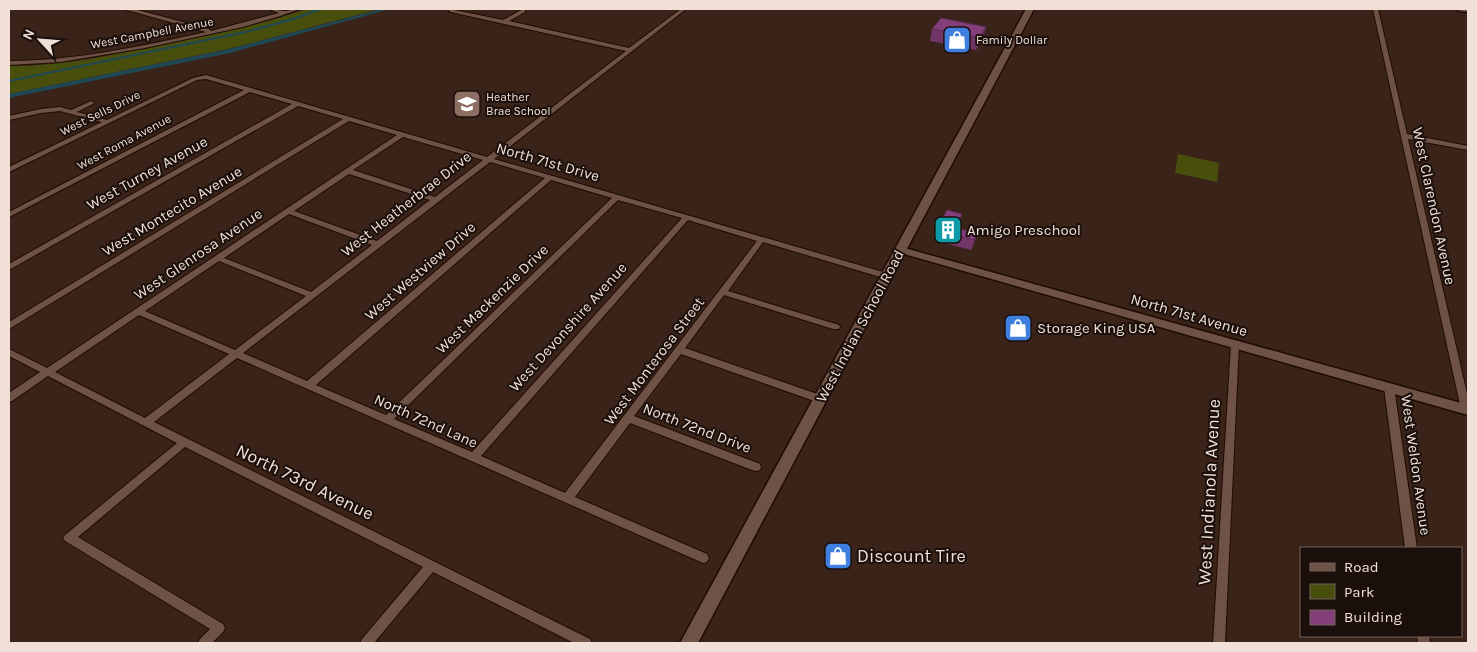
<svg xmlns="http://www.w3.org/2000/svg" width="1477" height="652" font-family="Karla,sans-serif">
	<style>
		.green { fill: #484f0d }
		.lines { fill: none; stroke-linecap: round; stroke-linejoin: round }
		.stream { stroke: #204854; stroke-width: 2 }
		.canal { fill: #204854; fill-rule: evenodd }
		.minor-casing { stroke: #200b03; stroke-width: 2 }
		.tertiary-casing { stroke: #200b03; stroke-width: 3 }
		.secondary-casing { stroke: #200b03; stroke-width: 3 }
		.minor { fill: #6d5245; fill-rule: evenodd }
		.tertiary { fill: #6d5245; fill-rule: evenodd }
		.secondary { fill: #6d5245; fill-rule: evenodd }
		.wall { fill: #723568 }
		.shaded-wall { fill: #5c2b55 }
		.building { fill: #843e79; stroke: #5c2b55 }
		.labels { text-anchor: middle; stroke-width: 4; stroke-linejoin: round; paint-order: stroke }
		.far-street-label { font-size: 12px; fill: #f0e0d8; stroke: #1a0f0a }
		.far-poi-label { font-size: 12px; fill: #f0e0d8; stroke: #1a0f0a; text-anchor: start }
		.street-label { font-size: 15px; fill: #f0e0d8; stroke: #1a0f0a }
		.poi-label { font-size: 15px; fill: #f0e0d8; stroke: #1a0f0a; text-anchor: start }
		.near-street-label { font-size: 18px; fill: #f0e0d8; stroke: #1a0f0a }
		.near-poi-label { font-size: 18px; fill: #f0e0d8; stroke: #1a0f0a; text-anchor: start }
	</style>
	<rect width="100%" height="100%" fill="#3a2318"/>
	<path class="green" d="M306,9H380L228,49L9,94V66C60,67 110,55 161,45C209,35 259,26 306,9Z
		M1178,154L1219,163L1217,182L1175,173Z"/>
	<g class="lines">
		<path class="stream" d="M9,81L250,31L293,19L321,9"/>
		<path class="canal" d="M382,9H390L230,53L9,98V94L229,49Z"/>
		<defs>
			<path id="minor" d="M127,9H134L209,29L211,31L279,13L269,9C274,9 281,11 286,11C291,10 295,9 300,9L280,16L243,27L145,48L60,62L9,65V61C75,61 142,46 206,32L127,10Z
				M449,9L503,20L523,9L525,10V12L509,21L629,48L681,9H686L494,159L890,274L891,276L887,279L763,242L728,291L839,325L840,327L839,329H833L724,295L685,348L823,396L825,399L823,402H817L681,354L634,416L760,464L761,467L760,470L756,471L752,470L630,423L575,497L707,554L709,558L707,562L703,563L237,358L154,422L590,639L592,643H574L433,572L374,643H360L362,639L423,567L185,447L78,537L223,624L225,628L223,632L212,643H198L200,639L210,629L65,541L63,538L65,535L177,443L48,376L12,401H9V393L40,372L9,356V349L47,368L397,135L349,121L9,329V322L343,119L298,106L9,270V264L292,104L250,92L9,217V212L244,90L206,79L197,80L9,172V167L102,122L60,111L41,113L9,120V116L41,109L60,107L71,110L91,101L94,103L93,104L77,112L107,120L193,78L206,75L487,157L626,51L451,12L449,11ZM403,137L483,160L435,197L353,170ZM490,162L545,178L307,381L243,353ZM349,174L430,200L377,241L294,211ZM551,180L612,198L386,415L316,385ZM618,200L682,218L472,452L394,419ZM289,214L372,245L311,292L224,258ZM688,220L757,241L565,493L481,456ZM219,261L306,296L235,350L145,311ZM139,315L229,354L145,418L55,372Z
				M1373,9H1378L1407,134L1468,146V150L1408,139L1468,398V412H1463L1461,409Z
				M1235,341L1239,344L1225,643H1213L1231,344Z
				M1389,384L1392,385L1394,387L1417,548H1405L1384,387L1386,385Z
				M1417,636H1429L1430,643H1418Z"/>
			<path id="tertiary" d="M901,247L1468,405V415L897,252L896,250L897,248Z"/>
			<path id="secondary" d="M1026,9H1034L698,643H680Z
				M1458,9H1468V12L1459,11Z"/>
		</defs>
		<use href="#minor" class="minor-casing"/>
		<use href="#tertiary" class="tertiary-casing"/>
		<use href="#secondary" class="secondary-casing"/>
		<use href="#minor" class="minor"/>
		<use href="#tertiary" class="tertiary"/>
		<use href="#secondary" class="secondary"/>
	</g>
	<path class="wall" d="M932,29L984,38L976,50L930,41Z
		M960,224L958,228L977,233L974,244L971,250L940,242L936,238L938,227Z"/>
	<path class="shaded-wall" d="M986,27L984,38L976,50L979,38Z
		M962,214L960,224L955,235V228Z
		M977,233L974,244L971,250L974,240Z"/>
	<path class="building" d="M941,18L986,27L979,38L932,29Z
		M947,210L962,214L955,228L977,233L974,240L942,232L938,227Z"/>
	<defs>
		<symbol id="shop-square" viewBox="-11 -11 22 22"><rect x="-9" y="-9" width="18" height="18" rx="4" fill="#3f7fe0" stroke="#1a0f0a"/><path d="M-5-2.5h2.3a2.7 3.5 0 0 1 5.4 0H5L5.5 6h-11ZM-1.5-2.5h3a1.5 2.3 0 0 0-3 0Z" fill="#fff"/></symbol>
		<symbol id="school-square" viewBox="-11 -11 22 22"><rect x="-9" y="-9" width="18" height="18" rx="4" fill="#8d6e63" stroke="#1a0f0a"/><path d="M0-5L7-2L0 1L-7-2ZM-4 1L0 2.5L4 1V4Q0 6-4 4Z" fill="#fff"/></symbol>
		<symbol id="building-square" viewBox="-11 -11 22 22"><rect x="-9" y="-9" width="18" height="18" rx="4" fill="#0f9aa8" stroke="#1a0f0a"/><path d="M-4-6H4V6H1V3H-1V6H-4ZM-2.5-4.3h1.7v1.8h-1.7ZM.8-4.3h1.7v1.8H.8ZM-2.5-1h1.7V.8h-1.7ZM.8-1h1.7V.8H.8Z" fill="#fff"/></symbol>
	</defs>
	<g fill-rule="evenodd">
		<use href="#shop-square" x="941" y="24" width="32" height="32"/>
		<use href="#school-square" x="451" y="88" width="32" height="32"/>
		<use href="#building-square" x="932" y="214" width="32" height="32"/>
		<use href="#shop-square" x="1002" y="312" width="32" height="32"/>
		<use href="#shop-square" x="822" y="540" width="32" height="32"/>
	</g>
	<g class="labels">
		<g class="far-street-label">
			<text transform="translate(152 33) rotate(-11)" y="4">West Campbell Avenue</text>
			<text transform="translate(100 113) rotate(-26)" y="4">West Sells Drive</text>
			<text transform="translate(124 142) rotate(-28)" y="4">West Roma Avenue</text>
		</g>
		<g class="far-poi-label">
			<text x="976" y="44">Family Dollar</text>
			<text x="486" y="101">Heather<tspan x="486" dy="14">Brae School</tspan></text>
		</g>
		<g class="street-label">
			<text transform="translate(548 162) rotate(16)" y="5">North 71st Drive</text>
			<text transform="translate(147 173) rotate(-29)" y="5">West Turney Avenue</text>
			<text transform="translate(406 204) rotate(-38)" y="5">West Heatherbrae Drive</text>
			<text transform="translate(1434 206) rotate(78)" y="5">West Clarendon Avenue</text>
			<text transform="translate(172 211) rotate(-31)" y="5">West Montecito Avenue</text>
			<text transform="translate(198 254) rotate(-34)" y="5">West Glenrosa Avenue</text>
			<text transform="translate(420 271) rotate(-41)" y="5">West Westview Drive</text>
			<text transform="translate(492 299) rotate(-44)" y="5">West Mackenzie Drive</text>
			<text transform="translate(1189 315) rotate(16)" y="5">North 71st Avenue</text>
			<text transform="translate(860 326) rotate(-62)" y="5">West Indian School Road</text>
			<text transform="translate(568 327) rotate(-48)" y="5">West Devonshire Avenue</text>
			<text transform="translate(654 361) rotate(-53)" y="5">West Monterosa Street</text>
			<text transform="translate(426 421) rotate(24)" y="5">North 72nd Lane</text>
			<text transform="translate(697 428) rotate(21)" y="5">North 72nd Drive</text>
			<text transform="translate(1416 465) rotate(82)" y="5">West Weldon Avenue</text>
		</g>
		<g class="poi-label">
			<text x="967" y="235">Amigo Preschool</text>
			<text x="1037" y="333">Storage King USA</text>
		</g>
		<g class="near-street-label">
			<text transform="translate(305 482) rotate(26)" y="6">North 73rd Avenue</text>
			<text transform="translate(1209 492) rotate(-87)" y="6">West Indianola Avenue</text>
		</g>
		<g class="near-poi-label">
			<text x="857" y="562">Discount Tire</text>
		</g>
	</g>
	<rect width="1477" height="652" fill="none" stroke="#f0e0d8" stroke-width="20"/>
	<rect x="1300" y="547" width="162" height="90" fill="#1a0f0a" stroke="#70635c"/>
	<rect x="1310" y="563" width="25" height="8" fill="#6d5245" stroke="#70635c"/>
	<text x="1344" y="572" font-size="15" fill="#f0e0d8">Road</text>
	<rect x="1310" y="584" width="25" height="15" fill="#484f0d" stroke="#70635c"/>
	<text x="1344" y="597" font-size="15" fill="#f0e0d8">Park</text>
	<rect x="1310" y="610" width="25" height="15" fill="#843e79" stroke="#70635c"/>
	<text x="1344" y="622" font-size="15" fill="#f0e0d8">Building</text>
	<g transform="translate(40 40) rotate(296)" stroke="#1a0f0a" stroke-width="4" paint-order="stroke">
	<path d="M0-4L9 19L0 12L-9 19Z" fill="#f0e0d8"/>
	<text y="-8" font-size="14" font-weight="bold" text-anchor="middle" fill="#f0e0d8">N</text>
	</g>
</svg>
